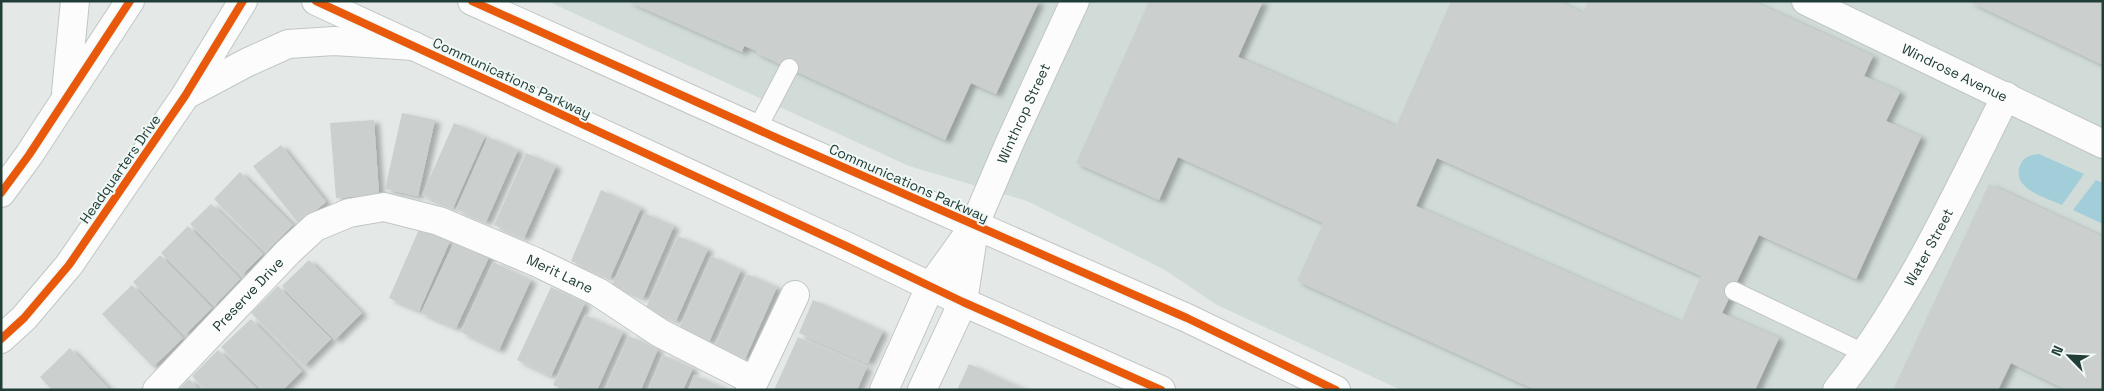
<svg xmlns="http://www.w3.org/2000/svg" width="2104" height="391" font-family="'Space Grotesk',sans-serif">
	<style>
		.built { fill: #d1dbd7 }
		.water { fill: #a2ceda }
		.building { fill: #cbd0ce; fill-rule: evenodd; filter: url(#shadow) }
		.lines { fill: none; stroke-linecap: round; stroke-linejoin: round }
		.service-casing { stroke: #c1c6c4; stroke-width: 20 }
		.minor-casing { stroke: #c1c6c4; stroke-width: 30 }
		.tertiary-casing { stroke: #c1c6c4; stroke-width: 30 }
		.secondary-casing { stroke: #bfc7c4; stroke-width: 30 }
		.service { stroke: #fbfcfb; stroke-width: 18 }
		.minor { stroke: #fbfcfb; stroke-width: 28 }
		.tertiary { stroke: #fbfcfb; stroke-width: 28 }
		.secondary { stroke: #fbfcfb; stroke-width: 28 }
		.cycleway-casing { stroke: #f1f8f5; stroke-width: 11 }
		.cycleway { stroke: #e8590c; stroke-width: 8 }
		.labels { text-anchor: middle; stroke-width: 4; stroke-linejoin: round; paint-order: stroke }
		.street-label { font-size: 14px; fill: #203d38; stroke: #f1f8f5 }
	</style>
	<defs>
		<filter id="shadow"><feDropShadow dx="5.5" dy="3" stdDeviation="2.5" flood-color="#0004"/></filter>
	</defs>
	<rect width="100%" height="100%" fill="#e4e9e7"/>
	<path class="built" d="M547,1H2103V390H1401L1217,305L1165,270L1027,201L909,166Z"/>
	<path class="water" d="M2039,154L2084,174L2062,205C2047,198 2011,189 2020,166C2023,157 2030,155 2039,154Z
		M2096,180L2103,183V224L2073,210Z"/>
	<path class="building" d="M627,1H1039L996,94L971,83L945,140L756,53L757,51L744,46L742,52Z
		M1149,1H1263L1238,57L1396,126L1451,1H1558L1583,13L1588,1H1752L1873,56L1864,76L1900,92L1886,121L1921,137L1856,279L1759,235L1722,313L1779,338L1755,390H1536L1297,281L1323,223L1178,157L1159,200L1076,163ZM1437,158L1701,276L1681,322L1416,206Z
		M1968,1H2103V65Z
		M402,113L435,120L418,196L385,189Z
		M374,120L379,195L336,198L330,123Z
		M454,123L485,136L453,208L422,195Z
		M488,137L518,150L486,222L456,209Z
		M281,145L326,202L299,224L253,166Z
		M526,153L556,166L524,238L494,225Z
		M240,172L293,225L266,252L214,199Z
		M1989,184L2103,237V390H2067L2011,363L1998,390H1893Z
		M601,190L641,208L610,278L571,261Z
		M211,204L263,254L242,275L190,224Z
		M644,213L674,226L643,298L612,285Z
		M188,226L240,279L214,306L161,253Z
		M420,227L450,241L419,311L389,298Z
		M678,236L708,249L676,321L646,308Z
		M455,240L490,255L456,328L421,313Z
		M160,255L212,308L185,335L133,282Z
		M711,256L741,270L709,342L679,328Z
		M309,260L362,313L335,340L282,286Z
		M493,262L531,280L499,350L461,332Z
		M747,274L777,287L745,359L715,346Z
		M132,285L183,338L153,367L102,314Z
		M278,286L331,339L304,366L251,313Z
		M551,287L585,303L551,376L517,360Z
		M813,300L883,331L868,363L799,333Z
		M585,315L623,332L597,390H564L553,385Z
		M251,319L302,371L283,390H262L221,347Z
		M629,336L658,349L641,390H605Z
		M798,337L867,367L857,390H774Z
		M70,348L110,390H52L40,377Z
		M218,350L258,390H205L192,376Z
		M663,355L693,368L683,390H648Z
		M969,364L1026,390H957Z
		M694,375L724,388L723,390H688Z
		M189,379L199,390H178Z"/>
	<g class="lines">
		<defs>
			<path id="service" d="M757,129L789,68
				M1734,291L1866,354"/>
			<g id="minor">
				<path id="s1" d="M1806,1L2103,144"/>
				<path id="s2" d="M157,390L288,252L315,227L349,213L384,207L439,221L536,262L598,292L660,333L754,381"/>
				<path d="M750,390L795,295"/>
				<path id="s3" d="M884,390L930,287L974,226L1010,142L1075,1"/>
				<path d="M922,390L963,302L974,230"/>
				<path id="s4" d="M1837,390C1908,301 1955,197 2006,96"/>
			</g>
			<path id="tertiary" d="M316,1L846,246L963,302L1161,390
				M472,1L779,139L1187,318L1336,390"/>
			<path id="secondary" d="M66,92L75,1
				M186,95L246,63L288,44L334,41L414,46
				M1,193L29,155L130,1
				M1,339L24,318L69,265L185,96L243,1"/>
		</defs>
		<use href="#service" class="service-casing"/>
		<use href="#minor" class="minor-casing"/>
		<use href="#tertiary" class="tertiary-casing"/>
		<use href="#secondary" class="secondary-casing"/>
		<use href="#service" class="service"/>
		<use href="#minor" class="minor"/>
		<use href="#tertiary" class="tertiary"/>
		<use href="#secondary" class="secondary"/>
		<defs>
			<path id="cycleway" d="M316,1L846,246L963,302L1161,390
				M472,1L779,139L1187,318L1336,390
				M1,193L29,155L130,1
				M1,339L24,318L69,265L185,96L243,1"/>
		</defs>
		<use href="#cycleway" class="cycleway-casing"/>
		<use href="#cycleway" class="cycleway"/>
	</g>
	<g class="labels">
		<g class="street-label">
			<text dy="5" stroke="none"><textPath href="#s1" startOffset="165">Windrose Avenue</textPath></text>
			<text transform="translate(512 78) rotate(25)" y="5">Communications Parkway</text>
			<text dy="5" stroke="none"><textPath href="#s3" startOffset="311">Winthrop Street</textPath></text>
			<text transform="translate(120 169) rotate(-55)" y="5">Headquarters Drive</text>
			<text transform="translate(909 183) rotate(24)" y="5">Communications Parkway</text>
			<text dy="5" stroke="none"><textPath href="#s4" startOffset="170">Water Street</textPath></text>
			<text dy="5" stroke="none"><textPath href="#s2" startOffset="488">Merit Lane</textPath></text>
			<text dy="5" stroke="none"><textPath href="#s2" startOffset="132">Preserve Drive</textPath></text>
		</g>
	</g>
	<rect width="2104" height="391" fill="none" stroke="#203d38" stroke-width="5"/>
	<g transform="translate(2069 356) rotate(294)" stroke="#f1f8f5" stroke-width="4" paint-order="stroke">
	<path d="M0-4L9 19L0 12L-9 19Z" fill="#203d38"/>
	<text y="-8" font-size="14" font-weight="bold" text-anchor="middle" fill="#203d38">N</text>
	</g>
</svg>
